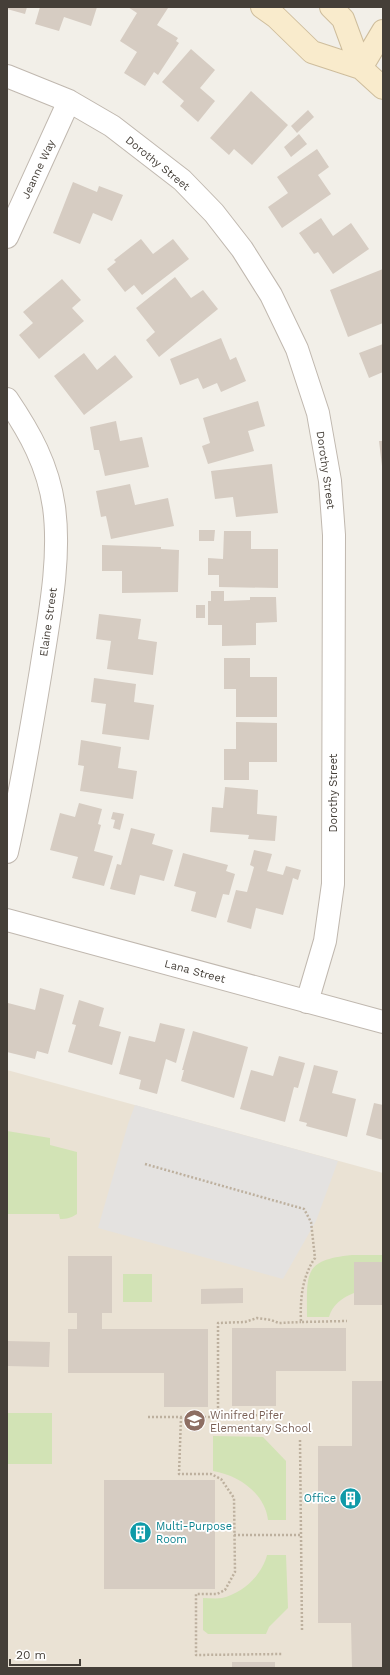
<svg xmlns="http://www.w3.org/2000/svg" width="390" height="1675" font-family="'Work Sans',sans-serif">
	<style>
		.education { fill: #eae2d4 }
		.green { fill: #d2e3b5 }
		.parking { fill: #e4e2e0 }
		.building { fill: #d6ccc2 }
		.lines { fill: none; stroke-linecap: round; stroke-linejoin: round }
		.street-casing { stroke: #c0b8af; stroke-width: 24 }
		.secondary-casing { stroke: #cebd9c; stroke-width: 24 }
		.path { stroke: #bdb09e; stroke-width: 2.5; stroke-dasharray: 2 2; stroke-linecap: butt }
		.street { stroke: #fff; stroke-width: 22 }
		.secondary { stroke: #f9ebcc; stroke-width: 22 }
		.labels { text-anchor: middle; stroke-width: 3.5; stroke-linejoin: round; paint-order: stroke }
		.street-label { font-size: 11px; fill: #453f38; stroke: #fff }
		.education-label { font-size: 11px; fill: #785e54; stroke: #fff; text-anchor: start }
		.culture-label { font-size: 11px; fill: #0d838f; stroke: #fff; text-anchor: end }
	</style>
	<rect width="100%" height="100%" fill="#f2efe8"/>
	<path class="education" d="M7,1070L383,1173V1668H7Z"/>
	<path class="green" d="M7,1131L50,1138V1145L77,1152V1214C71,1218 67,1219 60,1219L59,1214H7Z
		M352,1255H383V1262H354V1293C343,1297 332,1305 329,1317H307C307,1273 303,1260 352,1255Z
		M123,1274H152V1302H123Z
		M7,1413H52V1464H7Z
		M213,1436L263,1437L286,1461V1520H268C265,1493 238,1475 213,1471Z
		M267,1555H286L288,1608L269,1627L266,1634H208L203,1630V1598C209,1598 216,1599 222,1598C243,1593 262,1575 267,1555Z"/>
	<path class="parking" d="M135,1105L338,1161L316,1221L283,1279L98,1228L128,1124Z"/>
	<path class="building" d="M7,7H27L25,14L7,9Z
		M40,7H97L91,26L64,17L59,31L35,24Z
		M128,7L168,8L157,25L178,38L176,41L179,43L158,75L154,72L145,86L124,73L137,52L120,41L137,13Z
		M191,49L215,70L200,88L215,101L198,122L180,106L184,101L162,82Z
		M251,91L288,125L252,165L234,149L229,155L210,138Z
		M308,110L314,117L297,133L291,126Z
		M299,134L307,144L291,157L284,147Z
		M317,149L329,167L318,175L331,194L282,228L268,207L288,193L277,177Z
		M73,182L97,192L99,186L123,195L112,221L93,213L80,244L53,233Z
		M321,218L333,236L351,223L369,249L333,274L318,252L314,254L299,233Z
		M141,239L153,254L173,239L189,259L142,295L134,285L125,292L107,269L116,262L114,260Z
		M383,269V323L348,337L330,290Z
		M175,277L191,298L203,290L218,309L159,357L146,340L155,332L136,308Z
		M62,279L81,300L72,308L84,321L39,359L19,335L33,323L23,312Z
		M221,338L230,360L236,357L246,381L221,392L217,383L203,389L198,378L180,385L170,359Z
		M383,344V372L369,378L359,353Z
		M84,353L97,370L115,355L133,377L84,415L54,376Z
		M258,401L265,426L248,431L254,451L208,464L202,446L210,443L203,418Z
		M116,421L120,441L142,437L149,467L105,476L99,450H94L90,427Z
		M379,441H383V466H382Z
		M272,464L278,513L236,517L233,497L215,499L211,471Z
		M130,484L135,505L168,498L174,526L111,539L106,516L101,517L96,491Z
		M199,530H215L214,541H199Z
		M224,531H251V549H278V588L219,587V575H208V558L223,559Z
		M102,545L161,547V549L179,550L178,592L122,593V571H102Z
		M211,591H224V601L250,600V597H276L277,622L256,623V645L222,646V625H208V601H211Z
		M196,605H205V618H196Z
		M99,614L141,619L138,639L157,642L153,675L107,669L111,641L96,639Z
		M224,658H250V677H277V717H236V689H224Z
		M94,678L136,684L134,702L154,705L149,740L102,734L106,704L91,702Z
		M236,722L277,723V762H249V780H224V749H236Z
		M81,740L121,747L118,768L137,771L133,799L80,791L84,766L78,765Z
		M225,787L258,790L257,814L277,816L275,841L248,839L249,835L210,832L212,807L223,808Z
		M79,803L102,809L98,824L101,825L94,851L113,856L104,886L72,878L78,857L50,850L60,813L75,817Z
		M113,812L124,814L120,830L113,828L115,820L111,819Z
		M131,828L155,834L152,844L173,850L164,881L140,875L135,895L110,889L117,864L121,865Z
		M254,850L272,854L267,871L283,875L286,866L301,870L298,880L293,878L283,915L256,908L251,929L227,922L236,890L247,892L254,867L250,865Z
		M183,853L228,865L226,871L235,874L229,895L223,894L216,918L191,911L196,892L174,886Z
		M40,988L64,995L48,1054L37,1051L35,1059L7,1052L8,1003L35,1010Z
		M79,1000L104,1008L99,1026L121,1032L112,1065L68,1052L76,1025L72,1024Z
		M160,1023L185,1029L176,1063L166,1059L157,1094L139,1089L141,1080L119,1074L129,1036L155,1042Z
		M193,1031L248,1047L234,1098L181,1081L184,1070H182Z
		M279,1056L305,1063L298,1088L294,1087L285,1122L240,1109L251,1070L273,1076Z
		M314,1065L338,1071L332,1093L356,1099L347,1137L306,1126L307,1123L299,1121Z
		M374,1103L383,1105V1140L366,1135Z
		M68,1256H112V1313H102V1329H208V1407H164V1373H68V1329H77V1313H68Z
		M354,1262H383V1305H354Z
		M243,1288V1303L201,1304V1289Z
		M232,1328H346V1371H276V1406H232Z
		M7,1341L50,1342L49,1367L7,1366Z
		M352,1381H383V1668H352L351,1623H318V1446H352Z
		M104,1480H215V1589H104Z
		M232,1662H275V1668H232Z"/>
	<g class="lines">
		<defs>
			<path id="street" d="M7,76L69,101L112,126L182,180L214,213L242,249L271,295L297,349L318,413L330,481L334,535L333,884L325,941L307,1002
				M7,237L69,101
				M7,399C30,433 48,465 54,507C61,559 49,618 41,670C31,731 21,791 7,852
				M7,920L383,1022"/>
			<path id="secondary" d="M262,7L276,17L312,52L361,68L383,88
				M331,7L343,19L361,68
				M361,68L383,31"/>
		</defs>
		<use href="#street" class="street-casing"/>
		<use href="#secondary" class="secondary-casing"/>
		<path class="path" d="M145,1164L304,1209L311,1222L315,1258C302,1277 300,1299 301,1322L347,1321
			M285,1414L218,1417V1323L245,1322L257,1318L271,1320L279,1323L301,1322
			M148,1417H218
			M181,1417L179,1474H211L221,1479L234,1498L235,1572L225,1590L217,1594H196V1655L283,1654
			M300,1440L302,1630
			M234,1535H301"/>
		<use href="#street" class="street"/>
		<use href="#secondary" class="secondary"/>
	</g>
	<defs>
		<symbol id="school-disc" viewBox="-11 -11 22 22"><circle r="9.5" fill="#8d6e63" stroke="#fff"/><path d="M0-5L7-2L0 1L-7-2ZM-4 1L0 2.5L4 1V4Q0 6-4 4Z" fill="#fff"/></symbol>
		<symbol id="building-disc" viewBox="-11 -11 22 22"><circle r="9.5" fill="#0f9aa8" stroke="#fff"/><path d="M-4-6H4V6H1V3H-1V6H-4ZM-2.5-4.3h1.7v1.8h-1.7ZM.8-4.3h1.7v1.8H.8ZM-2.5-1h1.7V.8h-1.7ZM.8-1h1.7V.8H.8Z" fill="#fff"/></symbol>
	</defs>
	<g fill-rule="evenodd">
		<use href="#school-disc" x="182" y="1408" width="25" height="25"/>
		<use href="#building-disc" x="338" y="1486" width="25" height="25"/>
		<use href="#building-disc" x="128" y="1520" width="25" height="25"/>
	</g>
	<g class="labels">
		<g class="street-label">
			<text transform="translate(158 163) rotate(39)" y="4">Dorothy Street</text>
			<text transform="translate(38 169) rotate(-65)" y="4">Jeanne Way</text>
			<text transform="translate(326 470) rotate(82)" y="4">Dorothy Street</text>
			<text transform="translate(48 622) rotate(-82)" y="4">Elaine Street</text>
			<text transform="translate(333 793) rotate(-90)" y="4">Dorothy Street</text>
			<text transform="translate(195 971) rotate(15)" y="4">Lana Street</text>
		</g>
		<g class="education-label">
			<text x="210" y="1419">Winifred Pifer<tspan x="210" dy="13">Elementary School</tspan></text>
		</g>
		<g class="culture-label">
			<text x="336" y="1502">Office</text>
			<text x="156" y="1530" text-anchor="start">Multi-Purpose<tspan x="156" dy="13">Room</tspan></text>
		</g>
	</g>
	<rect width="390" height="1675" fill="none" stroke="#453f38" stroke-width="16"/>
	<path d="M10 1659v6h70v-6" fill="none" stroke="#453f38" stroke-width="2"/>
	<text x="16" y="1659" font-size="12" fill="#453f38" stroke="#ffffff" stroke-width="3" paint-order="stroke">20 m</text>
</svg>
